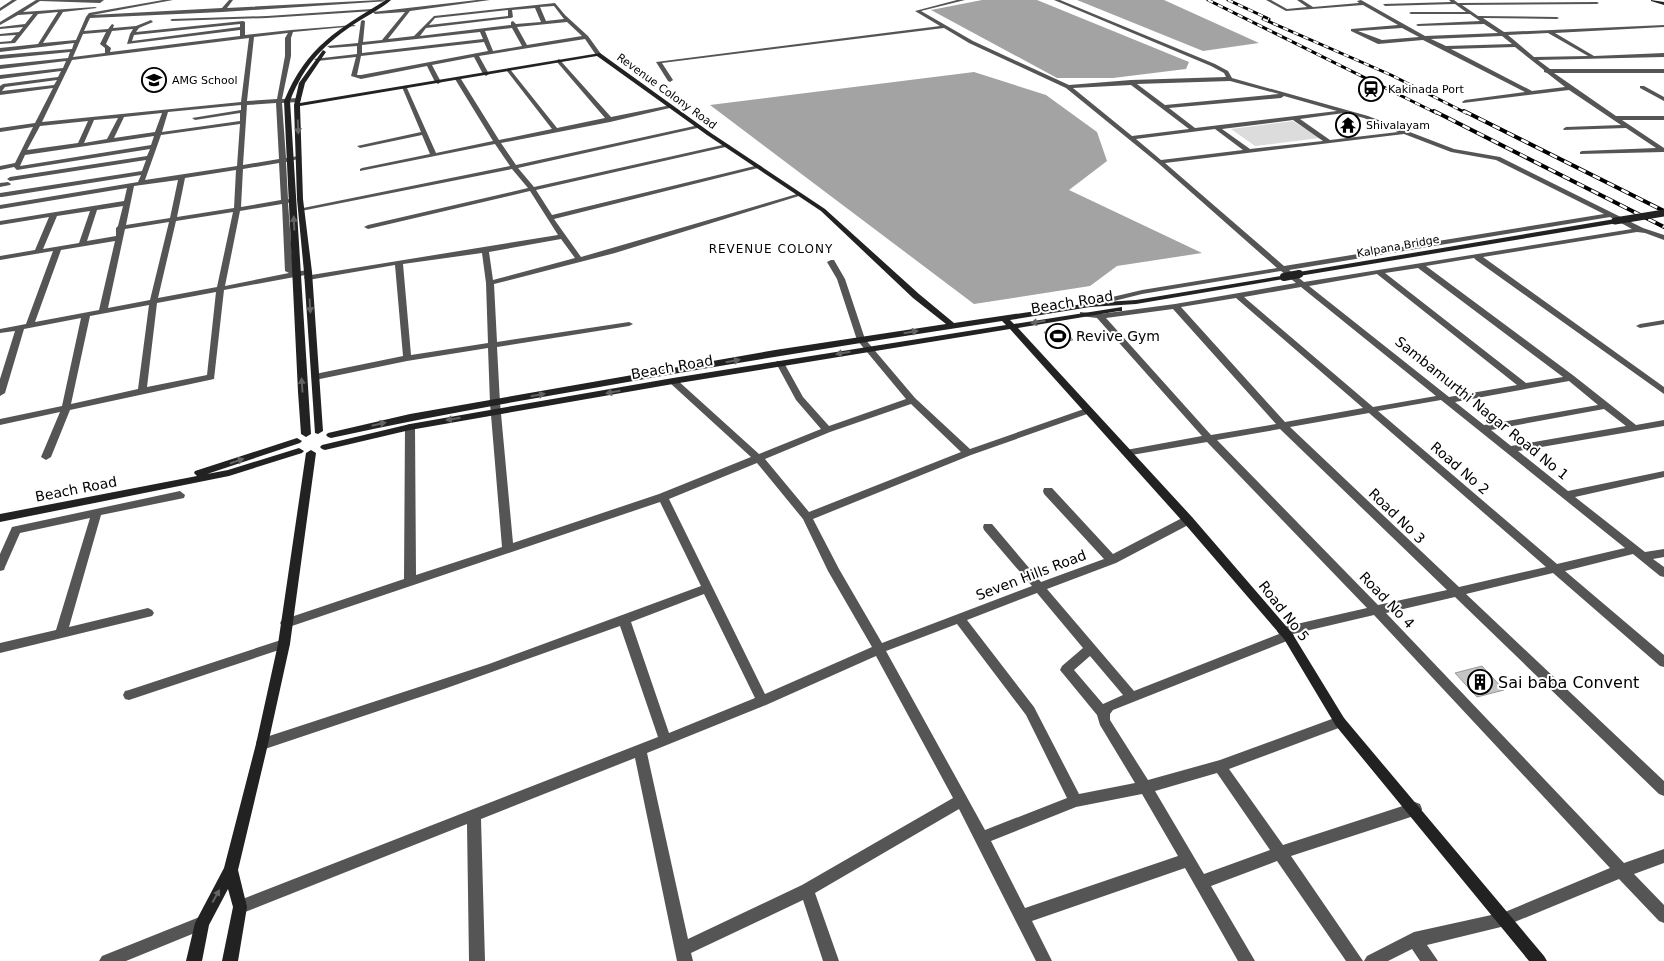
<svg xmlns="http://www.w3.org/2000/svg" width="1664" height="961" font-family="'DejaVu Sans',sans-serif">
	<style>
		.green { fill: #dcdcdc }
		.water { fill: #a3a3a3 }
		.building { fill: #c4c4c4; stroke: #999 }
		.lines { fill: none; stroke-linecap: round; stroke-linejoin: round }
		.street { fill: #555; fill-rule: evenodd }
		.secondary { fill: #222; fill-rule: evenodd }
		.rail-far1-casing { stroke: #000; stroke-width: 3 }
		.rail-casing { stroke: #000; stroke-width: 4 }
		.rail-far1 { stroke: #fff; stroke-width: 2; stroke-dasharray: 5.5; stroke-linecap: butt }
		.rail { stroke: #fff; stroke-width: 2.5; stroke-dasharray: 8; stroke-linecap: butt }
		.secondary-bridge-far1 { stroke: #222; stroke-width: 7 }
		.secondary-bridge { stroke: #222; stroke-width: 8 }
		.oneway { fill: #646464 }
		.labels { text-anchor: middle; stroke-width: 4; stroke-linejoin: round; paint-order: stroke }
		.far-poi-label { font-size: 11px; fill: #000; stroke: #fff; text-anchor: start }
		.far-street-label { font-size: 11px; fill: #000; stroke: #fff }
		.far-neighbourhood-label { font-size: 12px; letter-spacing: 1px; fill: #000; stroke: #fff }
		.street-label { font-size: 14px; fill: #000; stroke: #fff }
		.poi-label { font-size: 14px; fill: #000; stroke: #fff; text-anchor: start }
		.near-poi-label { font-size: 16px; fill: #000; stroke: #fff; text-anchor: start }
	</style>
	<rect width="100%" height="100%" fill="#fff"/>
	<path class="green" d="M1293,121L1320,138L1255,146L1231,129Z"/>
	<path class="water" d="M982,0H1037L1189,62L1186,69L1113,78H1057L931,10Z
		M1077,0H1164L1259,43L1203,51Z
		M974,72L1046,95L1097,132L1107,161L1069,190L1202,253L1117,266L1090,286L974,304L710,105Z"/>
	<path class="building" d="M1064,329L1073,340L1052,344L1044,332Z
		M1482,666L1504,690L1477,697L1455,673Z"/>
	<g class="lines">
		<path class="street" d="M12,0H17L0,11V8Z
			M36,0H104L100,3L40,1L23,12L95,7L97,8L63,12L43,43L76,40L86,17L89,13L163,0H173L92,15L222,8L229,0H233L227,8L380,0L389,1L222,12L90,18L84,31L108,29L112,24L114,25L113,28L136,26L151,20L153,22L139,28L136,32L243,21L245,22V35L291,30L354,25L356,26L293,32L291,38V56L282,99L298,98L301,100L298,102L282,103L286,158L299,156L302,158L286,162L288,199L292,201L288,203L293,269L300,271L311,270V274L224,290L214,379L70,410L51,457L46,460L41,457L60,412L0,425V419L62,406L81,318L24,329L5,393L0,396V379L15,331L0,333V329L26,324L53,251L0,260V256L35,250L49,217L0,225V221L124,201L127,188L0,209V205L138,182L141,175L2,197H0V193L142,171L146,160L10,181L7,179L10,177L147,156L150,149L17,170L14,167L0,170V166L15,163L33,127L0,132V128L35,123L53,88L0,95V86L3,84L58,77L61,71L0,79V75L63,68L66,61L0,69V65L68,58L70,52L0,59V55L72,49L74,43L0,52V48L38,44L58,12L38,14L15,43L0,44V42L11,41L16,35L0,36V34L19,32L23,27L0,29V27L25,24L33,14L18,15L0,25V22ZM240,24V27L132,41L134,35ZM133,29L130,34L127,44L240,30V36L110,52L111,48L106,44L112,31ZM106,32L100,44L105,48V53L73,57L83,34ZM288,33L285,38V56L277,99L247,101L254,37ZM249,38L241,102L42,122L72,60ZM57,80L54,85L2,91L5,87ZM276,103L279,159L243,165L247,105ZM241,105V110L192,118L195,120L240,113V121L162,132L168,112ZM162,113L155,132L114,138L124,117ZM118,118L107,139L84,143L94,120ZM88,121L78,143L27,150L40,126ZM240,124L237,166L145,180L161,135ZM154,136L151,145L20,166L25,155ZM279,163L281,200L241,207L243,169ZM236,170L234,208L177,217L185,178ZM178,180L170,218L126,225L134,186ZM282,204L285,271L289,273L225,286L240,211ZM123,206L118,226L116,228V236L87,241L97,210ZM90,211L79,243L43,249L57,216ZM233,212L217,287L158,298L176,221ZM169,222L150,300L108,308L125,229ZM115,241L99,310L35,322L61,250ZM216,292L207,375L147,387L157,303ZM149,305L138,389L71,404L90,316Z
			M477,0H490L410,11L388,39L414,36L434,16L555,3L565,15L588,36L601,54L596,55L585,39L479,56L489,74L486,76L483,74L474,57L432,65L441,82L438,84L435,82L427,66L361,79L351,76L356,57L317,61L314,59L357,54V46L330,48L327,46L358,43L361,21L363,20L365,21L363,42L382,40L405,12L375,14L373,12ZM554,6L564,19L546,21L540,7ZM535,8L541,22L516,24L513,21L511,22V25L420,36L426,28L511,18L513,17L512,10ZM508,10V16L429,25L435,18ZM567,22L582,36L527,45L517,27ZM512,28L522,46L493,51L485,31ZM480,32L483,39L362,53V45ZM484,42L488,51L361,75H357L361,56Z
			M957,0H965L921,11L973,41L1069,85L1131,80L1226,77L1224,73L1211,66L1054,0H1060L1215,64L1228,71L1232,78L1368,116L1454,149L1500,157L1643,228L1664,235V240L1645,233L1637,232L1483,257L1664,387V394L1476,260L1474,258L1426,266L1574,376L1636,425L1664,420V426L1518,451L1568,491L1664,471V477L1575,497L1645,552L1664,549V557L1653,559L1664,567V577L1660,576L1633,554L1565,571L1664,655V667L1660,666L1553,573L1466,594L1664,781V796L1659,794L1455,597L1386,613L1624,863L1664,849V863L1634,874L1664,905V923L1659,921L1619,879L1505,926L1427,945L1438,961H1420L1412,949L1388,961H1364L1367,956L1414,932L1505,912L1610,868L1374,615L1293,634L1294,636L1292,639L1113,710L1110,714V720L1148,780L1220,760L1340,716L1344,718L1346,722L1344,726L1229,769L1283,845L1415,802L1420,804L1422,809L1420,814L1291,856L1363,961H1346L1277,861L1211,886L1255,961H1238L1185,868L1032,921L1052,961H1036L959,809L815,893L839,961H823L803,900L691,953L693,961H677L635,758L481,819L485,961H469L467,824L240,914L235,912L233,907L235,902L658,737L620,626L444,689L262,750L257,748L256,744L257,740L489,664L701,586L660,502L286,628L282,626L280,623L282,620L404,579L405,427L407,425L410,424L415,427L416,575L502,547L490,403L488,348L407,361L315,380L311,377L315,374L403,356L395,265L308,280L304,278L305,276L558,235L530,191L368,229L364,227L368,225L528,188L512,169L301,211L300,210L303,208L510,166L495,144L360,171V169L362,168L430,154L422,135L360,148L357,146L421,132L402,87L407,88L436,153L493,141L455,79L458,77L461,79L499,140L552,129L507,71L506,70L509,68L557,128L605,118L557,62L556,61L559,59L611,117L671,105L674,107L610,122L501,143L516,165L699,125L702,127L518,168L534,187L727,144L730,146L536,190L552,215L759,165L762,167L554,219L581,257L797,194L802,195L615,253L494,284L497,342L629,322L633,324L629,326L497,347L500,403L513,543L659,494L751,457L670,383L669,381L670,379H676L759,454L821,429L796,400L776,363L777,361H783L803,397L829,426L906,399L857,340L837,279L827,262L831,260H834L845,279L865,339L915,398L970,449L1084,409H1090L1092,411L1090,413L971,455L813,519L839,569L882,643L1032,586L984,530L983,527L984,524H992L1041,582L1104,559L1044,494L1043,491L1044,488H1052L1113,554L1184,517H1192L1193,520L1192,523L1116,563L1047,589L1134,691L1279,634L1277,631L1279,628L1367,608L1207,442L1126,456L1121,453L1126,450L1202,436L1097,318L1080,316V312L1100,314L1175,304L1296,283L1281,271L1142,294L1090,307H1087V303L1142,290L1277,268L1158,163L1066,88L969,43L944,28L662,63L673,80L670,82L668,81L656,62L940,26L915,11ZM1230,81L1279,94L1165,105L1137,84ZM1131,85L1189,129L1132,136L1073,88ZM1284,96L1337,111L1195,128L1169,108L1281,98ZM1344,113L1364,118L1398,132L1330,140L1300,119ZM1293,120L1323,141L1250,149L1222,129ZM1215,129L1243,150L1161,160L1136,139ZM1404,134L1451,152L1496,160L1604,214L1284,266L1165,163ZM1610,217L1632,229L1304,282L1289,270ZM561,239L575,258L493,280L489,252ZM482,253L486,283L488,343L411,355L403,264ZM1418,268L1563,377L1526,383L1385,273ZM1377,274L1517,385L1449,397L1309,286ZM1301,287L1436,396L1373,407L1244,297ZM1236,298L1363,408L1285,422L1181,307ZM1173,309L1276,424L1211,435L1106,318ZM1569,381L1598,405L1484,425L1455,402ZM1441,400L1625,548L1557,564L1378,411ZM911,404L961,452L809,512L765,459L830,432ZM1604,409L1626,426L1511,446L1491,430ZM1369,413L1546,567L1459,587L1290,427ZM1280,429L1447,590L1378,605L1217,440ZM757,463L803,519L828,571L872,647L765,694L669,499ZM1037,593L1083,648L1062,666L1060,670L1097,715L1100,725L1135,783L1079,794L1034,707L967,620ZM704,594L755,698L669,733L631,622ZM957,624L1026,715L1067,798L985,830L886,651ZM876,656L953,798L802,885L688,939L647,753L766,705ZM1090,656L1123,695L1103,704L1074,670ZM1217,773L1270,850L1204,874L1155,791ZM1142,794L1178,856L1025,908L991,841L1076,807Z
			M1266,0H1271L1287,9L1307,7L1297,0H1302L1313,7L1359,3L1357,1L1361,0L1425,36L1498,33L1484,24L1418,26L1416,25L1418,24L1480,21L1470,14H1411L1409,13L1411,12H1466L1455,4L1385,6L1383,4L1451,2L1449,0H1454L1458,3L1597,2L1599,3L1597,4L1462,5L1478,16L1557,17L1559,18L1557,19L1483,18L1504,32L1664,25V27L1555,33L1594,56L1664,53V57L1538,60L1550,69H1664V73H1554L1616,116H1664V120H1622L1664,148V152L1580,154V152L1582,151L1656,148L1626,128L1564,130L1563,129L1566,127L1621,125L1569,90L1463,103L1462,102L1465,100L1525,92L1423,40L1378,44L1351,31V29L1398,25L1363,5L1286,11ZM1402,28L1419,37L1382,40L1358,31ZM1548,33L1588,56L1534,57L1508,35ZM1502,36L1512,44L1446,46L1431,39ZM1515,47L1544,70V72L1547,73L1565,87L1532,91L1451,49Z
			M372,9L374,11L267,18L172,21L170,20L172,19L267,16Z
			M1640,86H1644L1664,97V101L1640,88Z
			M8,182L11,184L10,185L0,187V183Z
			M1664,320V324L1640,328L1636,326L1640,324Z
			M180,491L185,495L184,498L101,515L69,627L148,608L152,610L154,613L152,616L0,653V643L56,630L90,518L20,533L5,567L4,570L0,571V554L12,527Z
			M284,639L288,641L290,644L288,647L129,700L125,699L123,695L125,691L129,690Z
			M202,916L207,918L209,923L207,928L126,961H99L102,956Z"/>
		<path class="secondary" d="M386,0H391C382,8 370,14 359,21C325,43 305,63 290,101L311,434L306,437L301,434L298,392L284,101C307,46 337,30 386,0Z
			M1651,0L1664,2V5L1651,1Z
			M323,50L326,52L305,83L300,103L600,53L711,133L825,209L919,294L954,323L1090,303L1136,300L1287,275L1288,277L1284,279L1136,304L1090,307L1010,320L1014,324L1122,307V311H1119L1018,328L1192,517L1292,633L1344,718L1544,956L1547,961H1529L1336,726L1284,639L1184,523L1010,329L673,384L410,430L325,450L322,449L320,447L322,445L410,424L673,378L1006,325L1002,321C865,342 726,364 588,389C502,404 416,419 331,438L328,437L326,435L328,433L410,414L775,350L946,324L913,298L821,211L707,135L597,56L300,106L303,199L312,272L323,431L318,434L315,433L304,272L297,199L294,105L299,83Z
			M1615,219L1619,221L1618,223L1299,276L1295,274L1299,272Z
			M297,438L302,441L300,443L207,474L228,470L299,448L304,451L302,453L229,476L0,522V514L197,476L194,473L195,471Z
			M311,450L316,453L290,644L268,744L238,870L247,907L238,961H222L233,907L228,889L209,925L202,961H186L195,923L224,868L256,744L278,644L306,453Z"/>
		<defs>
			<path id="rail-far1" d="M1208,0L1436,113
				M1228,0L1269,19
				M1263,19L1391,75L1466,113"/>
			<path id="rail" d="M1434,111L1664,227
				M1464,111L1664,211"/>
		</defs>
		<use href="#rail-far1" class="rail-far1-casing"/>
		<use href="#rail" class="rail-casing"/>
		<use href="#rail-far1" class="rail-far1"/>
		<use href="#rail" class="rail"/>
		<path class="secondary-bridge-far1" d="M1615,221L1664,213"/>
		<path class="secondary-bridge" d="M1284,277L1299,274"/>
	</g>
	<defs><path id="oneway-solid" d="M-6-.8H1V-3.2L6.5 0L1 3.2V.8H-6Z" transform="scale(1.25)"/></defs>
	<g class="oneway">
		<use href="#oneway-solid" transform="translate(298 127) rotate(88)"/>
		<use href="#oneway-solid" transform="translate(294 223) rotate(-93)"/>
		<use href="#oneway-solid" transform="translate(310 306) rotate(86)"/>
		<use href="#oneway-solid" transform="translate(1038 322) rotate(171)"/>
		<use href="#oneway-solid" transform="translate(911 332) rotate(-9)"/>
		<use href="#oneway-solid" transform="translate(843 353) rotate(171)"/>
		<use href="#oneway-solid" transform="translate(733 361) rotate(-10)"/>
		<use href="#oneway-solid" transform="translate(302 385) rotate(-94)"/>
		<use href="#oneway-solid" transform="translate(613 392) rotate(170)"/>
		<use href="#oneway-solid" transform="translate(538 395) rotate(-10)"/>
		<use href="#oneway-solid" transform="translate(453 419) rotate(171)"/>
		<use href="#oneway-solid" transform="translate(379 424) rotate(-13)"/>
		<use href="#oneway-solid" transform="translate(237 461) rotate(-19)"/>
		<use href="#oneway-solid" transform="translate(216 896) rotate(-61)"/>
	</g>
	<defs>
		<symbol id="school-ring" viewBox="-11 -11 22 22"><circle r="9.5" fill="#fff" stroke="#000" stroke-width="1.5"/><path d="M0-5L7-2L0 1L-7-2ZM-4 1L0 2.5L4 1V4Q0 6-4 4Z" fill="#000"/></symbol>
		<symbol id="station-ring" viewBox="-11 -11 22 22"><circle r="9.5" fill="#fff" stroke="#000" stroke-width="1.5"/><path d="M-3-6H3Q5-6 5-4V2Q5 4 3 4L4.5 6H3L1.5 4h-3L-3 6H-4.5L-3 4Q-5 4-5 2V-4Q-5-6-3-6ZM-3.5-4v3h7v-3ZM-3.5 1v1.5H-2V1ZM2 1v1.5H3.5V1Z" fill="#000"/></symbol>
		<symbol id="temple-ring" viewBox="-11 -11 22 22"><circle r="9.5" fill="#fff" stroke="#000" stroke-width="1.5"/><path d="M0-6L5-2H3V0L6.5 2.5H4V6H1.5V3h-3V6H-4V2.5H-6.5L-3 0V-2H-5Z" fill="#000"/></symbol>
		<symbol id="stadium-ring" viewBox="-11 -11 22 22"><circle r="9.5" fill="#fff" stroke="#000" stroke-width="1.5"/><path d="M0-5a6.5 5 0 1 0 0 10a6.5 5 0 1 0 0-10ZM-3.5-1.8h7v3.6h-7Z" fill="#000"/></symbol>
		<symbol id="building-ring" viewBox="-11 -11 22 22"><circle r="9.5" fill="#fff" stroke="#000" stroke-width="1.5"/><path d="M-4-6H4V6H1V3H-1V6H-4ZM-2.5-4.3h1.7v1.8h-1.7ZM.8-4.3h1.7v1.8H.8ZM-2.5-1h1.7V.8h-1.7ZM.8-1h1.7V.8H.8Z" fill="#000"/></symbol>
	</defs>
	<g fill-rule="evenodd">
		<use href="#school-ring" x="140" y="66" width="28" height="28"/>
		<use href="#station-ring" x="1357" y="75" width="28" height="28"/>
		<use href="#temple-ring" x="1334" y="111" width="28" height="28"/>
		<use href="#stadium-ring" x="1044" y="322" width="28" height="28"/>
		<use href="#building-ring" x="1466" y="668" width="28" height="28"/>
	</g>
	<g class="labels">
		<g class="far-poi-label">
			<text x="172" y="84">AMG School</text>
			<text x="1388" y="93">Kakinada Port</text>
			<text x="1366" y="129">Shivalayam</text>
		</g>
		<g class="far-street-label">
			<text transform="translate(667 91) rotate(36)" y="4">Revenue Colony Road</text>
			<text transform="translate(1398 246) rotate(-10)" y="4">Kalpana Bridge</text>
		</g>
		<g class="far-neighbourhood-label">
			<text x="771" y="253">REVENUE COLONY</text>
		</g>
		<g class="street-label">
			<text transform="translate(1072 302) rotate(-9)" y="5">Beach Road</text>
			<text transform="translate(672 367) rotate(-10)" y="5">Beach Road</text>
			<text transform="translate(1482 408) rotate(39)" y="5">Sambamurthi Nagar Road No 1</text>
			<text transform="translate(1460 468) rotate(41)" y="5">Road No 2</text>
			<text transform="translate(76 489) rotate(-11)" y="5">Beach Road</text>
			<text transform="translate(1397 516) rotate(44)" y="5">Road No 3</text>
			<text transform="translate(1031 575) rotate(-21)" y="5">Seven Hills Road</text>
			<text transform="translate(1387 600) rotate(46)" y="5">Road No 4</text>
			<text transform="translate(1284 611) rotate(52)" y="5">Road No 5</text>
		</g>
		<g class="poi-label">
			<text x="1076" y="341">Revive Gym</text>
		</g>
		<g class="near-poi-label">
			<text x="1498" y="688">Sai baba Convent</text>
		</g>
	</g>
</svg>
